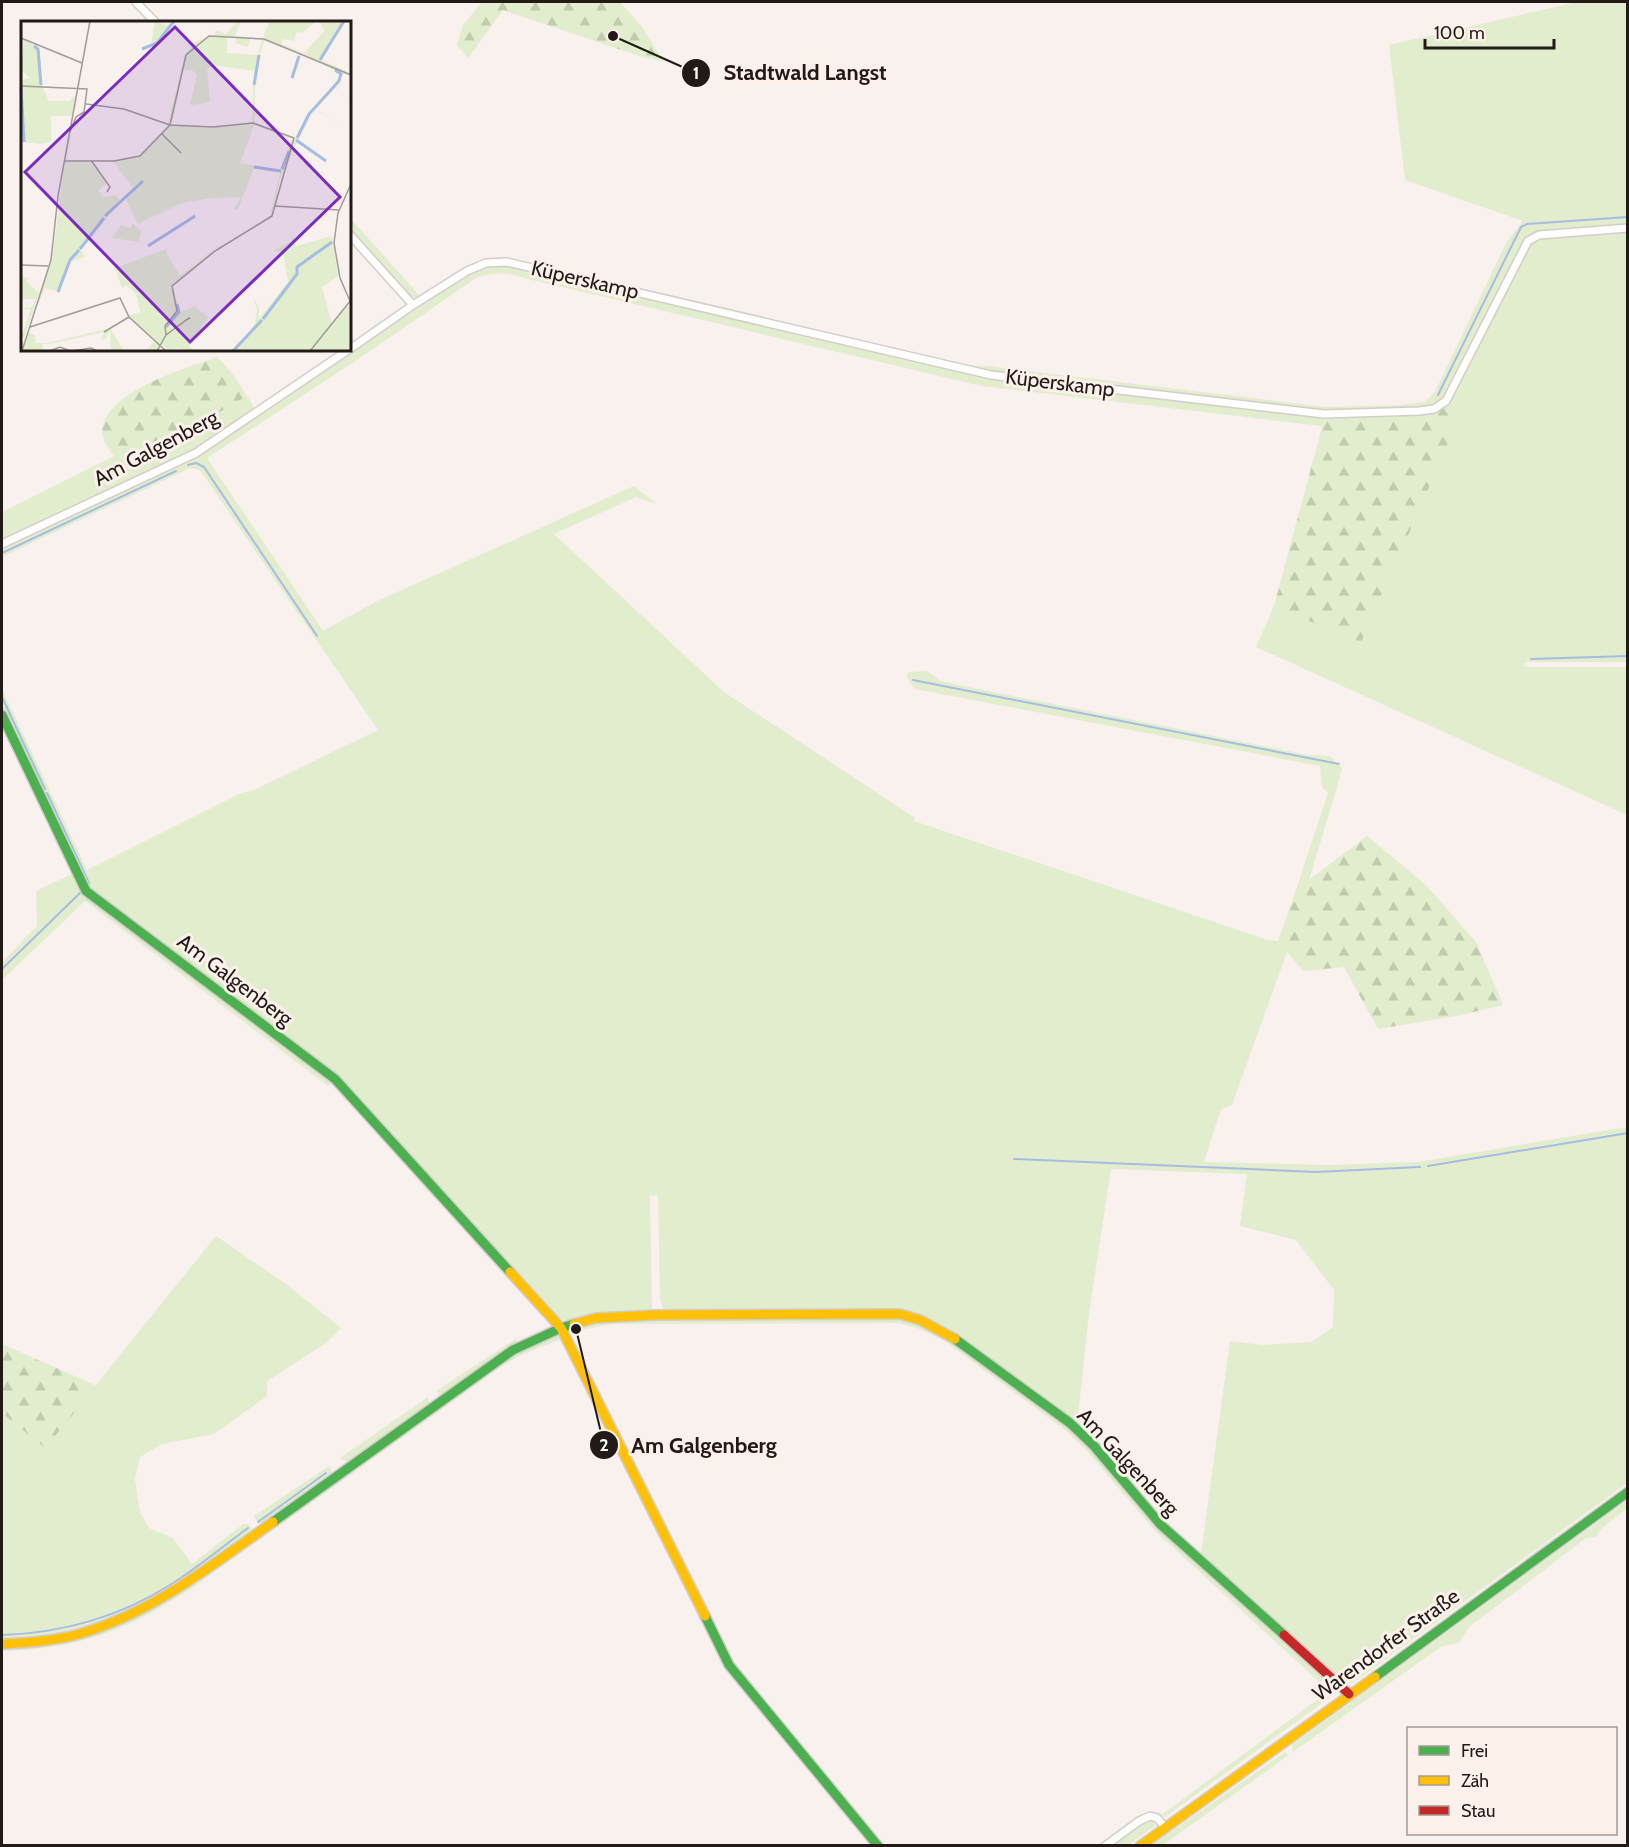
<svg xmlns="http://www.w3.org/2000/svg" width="1629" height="1847" font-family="Cabin,sans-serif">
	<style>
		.grass { fill: #e1edcd }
		.forest { fill: url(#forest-firs) }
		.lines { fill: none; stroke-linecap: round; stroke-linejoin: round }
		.stream { stroke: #a5bde1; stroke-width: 2 }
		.street-casing { stroke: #d4cdc9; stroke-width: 10 }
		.fast-casing { stroke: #d4cdc9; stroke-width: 12 }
		.slow-casing { stroke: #d4cdc9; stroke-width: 12 }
		.jam-casing { stroke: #d4cdc9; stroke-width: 12 }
		.street { stroke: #fefdfc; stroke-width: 7 }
		.fast { stroke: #4caf50; stroke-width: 9 }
		.slow { stroke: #ffc107; stroke-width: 9 }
		.jam { stroke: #c62828; stroke-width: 9 }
		.labels { text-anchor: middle; stroke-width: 6; stroke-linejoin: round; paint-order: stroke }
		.street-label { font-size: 21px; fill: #211a16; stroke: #fcf0ea }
		.inset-river { fill: none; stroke: #a5bde1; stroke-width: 3 }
		.inset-road { fill: none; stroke: #a29b98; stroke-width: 1.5 }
		.view { fill: #7b2cbf; fill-opacity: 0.15; stroke: #7b2cbf; stroke-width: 3 }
		.inset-edge { fill: none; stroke: #211a16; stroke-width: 3 }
		.leader { fill: none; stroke: #211a16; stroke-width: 2 }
		.callout-dot { fill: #211a16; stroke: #fcf0ea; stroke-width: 2 }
		.mark-label { font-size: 18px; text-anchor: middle; font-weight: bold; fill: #fff }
		.callout-label { font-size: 22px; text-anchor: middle; font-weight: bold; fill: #211a16; stroke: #fcf0ea; stroke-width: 6; stroke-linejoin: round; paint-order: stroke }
	</style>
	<defs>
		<pattern id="forest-firs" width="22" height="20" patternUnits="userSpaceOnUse" patternTransform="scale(1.5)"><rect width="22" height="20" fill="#e1edcd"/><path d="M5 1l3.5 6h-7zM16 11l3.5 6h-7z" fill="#c1cbaf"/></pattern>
	</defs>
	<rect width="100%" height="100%" fill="#f8f1ee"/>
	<path class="grass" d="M1577,2H1627V226L1529,237L1444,399L1431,407L1324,412L990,373L959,365L987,366L1325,407L1400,405L1425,402L1435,392L1507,241L1523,221L1405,180L1389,45Z
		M350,218L420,296L414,297L407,294L350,233Z
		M1627,230V662H1525L1524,667H1627V815L1256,647L1274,606L1361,643L1463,410L1448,403L1531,243L1536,239Z
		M505,265L990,378L1325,416L1322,426L982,386L528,279C508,272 495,272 476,278L360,358L207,458L323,631L375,602L634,486L656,504L636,497L554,534L724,692L915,818L914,821L1268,940L1278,941L1287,952L1232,1105L1221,1109L1204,1162L1329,1165L1418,1162L1627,1127V1483L1353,1683H1343L1204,1562L1201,1554L1230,1341L1262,1345L1312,1342L1333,1327L1334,1290L1296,1240L1240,1226L1247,1174L1111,1169L1089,1313L1077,1426L992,1360L951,1332L920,1317L668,1313L663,1308L660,1299L658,1195L650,1196L652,1308L648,1312L570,1323L553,1315L336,1078L90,891L2,707V689L87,870L239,794L254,790L378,730L200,470L190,468L2,557V548L203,452L273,406L414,307L475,270L490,266Z
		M247,396L256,410L194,450L2,541V512L114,456L138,461L164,456L201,423Z
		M927,671L940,681L998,693L1308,755L1330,756L1342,768L1340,777L1309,880L1296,890L1328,793L1322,787L1320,766L915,689L909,682L906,674L909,672Z
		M72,874L79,887L93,900L333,1082L328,1086L85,901L2,980V962L37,926L36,891Z
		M216,1236L286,1284L341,1328L326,1343L267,1381V1396L214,1434L162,1444L140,1457L135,1479L140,1512L149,1528L173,1538L192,1564L243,1524H248L254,1532C219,1557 183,1588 144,1606C97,1628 53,1640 2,1641V1413L45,1448Z
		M899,1317L920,1323L949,1337L1068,1425L1092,1448L1123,1484L1334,1685L1336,1693L1165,1817L1160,1816L1329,1691L1154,1530L1088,1452L1065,1430L946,1342L920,1329L898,1323L611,1324L577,1331L573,1334L571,1339V1334L577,1326L610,1319Z
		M555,1335L566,1342L560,1339L517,1357L502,1366L195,1586C131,1629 79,1649 2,1651V1645L35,1644L147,1610L514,1352Z
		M517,1338L514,1346L443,1396L436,1391Z
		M428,1397L430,1403L428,1406L348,1462L340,1458Z
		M329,1466L333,1473L264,1524C259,1524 256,1521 254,1516Z
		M1627,1501V1508L1601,1529L1596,1537L1586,1538L1469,1627L1459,1643L1442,1646L1293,1752L1292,1745L1295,1743Z
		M1285,1752L1289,1755L1163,1845H1152Z
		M1150,1820L1154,1822L1155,1826L1128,1845L1108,1846L1140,1822Z"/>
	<path class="forest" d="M482,2H620L643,28L663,61L645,58L503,10L468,58L457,45L463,25Z
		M217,357L232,373L247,396L201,423L164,456L138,461L114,456C107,447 100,438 103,426C110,390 187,368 217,357Z
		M1448,403L1463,410L1361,643L1274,606L1325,416L1418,414Z
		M1367,836L1426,885L1476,942L1503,1005L1457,1016L1378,1029L1344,967L1303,971L1278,941L1296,890Z
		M2,1344L97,1386L45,1448L2,1413Z"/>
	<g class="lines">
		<path class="stream" d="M1438,395L1521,227L1527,224L1628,217
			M188,465L196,463L204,467L317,636
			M2,553L176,471
			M1531,659L1628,656
			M913,680L1339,764
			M2,697L45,789
			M47,793L89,883
			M2,969L80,893
			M1014,1159L1316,1172L1420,1167
			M1428,1166L1628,1133
			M258,1522L326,1473
			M2,1635C62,1633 119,1617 170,1585C197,1568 222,1547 248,1528"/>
		<defs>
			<path id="street" d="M136,2L155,22
				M350,235L413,305
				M350,349L413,305L467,271L486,263L507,262L991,375L1324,414L1419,411L1434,409L1446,401L1528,241L1539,235L1628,228
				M2,544L196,453L348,350
				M1105,1846L1139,1821L1150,1816L1157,1818L1165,1827"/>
			<path id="fast" d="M2,715L86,891L335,1079L510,1272
				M955,1339L1070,1423L1094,1446L1161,1525L1284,1635
				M273,1522L513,1350L561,1328L574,1324
				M705,1616L729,1665L878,1846
				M1375,1677L1628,1492"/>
			<path id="slow" d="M510,1272L561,1328L705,1616
				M574,1324L596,1318L656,1315L900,1314L920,1320L955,1339
				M2,1644C28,1643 54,1641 79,1634C152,1613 212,1565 273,1522
				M1140,1846L1375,1677"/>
			<path id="jam" d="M1284,1635L1349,1694"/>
		</defs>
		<use href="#street" class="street-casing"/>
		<use href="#fast" class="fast-casing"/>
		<use href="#slow" class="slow-casing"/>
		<use href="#jam" class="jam-casing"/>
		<use href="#street" class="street"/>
		<use href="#fast" class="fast"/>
		<use href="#slow" class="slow"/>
		<use href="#jam" class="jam"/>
	</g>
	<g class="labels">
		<g class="street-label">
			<text transform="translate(585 280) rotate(13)" y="7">Küperskamp</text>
			<text transform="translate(1060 383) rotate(7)" y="7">Küperskamp</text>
			<text transform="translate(156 448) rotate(-28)" y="7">Am Galgenberg</text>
			<text transform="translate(235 980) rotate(37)" y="7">Am Galgenberg</text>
			<text transform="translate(1128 1462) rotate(47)" y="7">Am Galgenberg</text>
			<text transform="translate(1386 1645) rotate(-36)" y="7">Warendorfer Straße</text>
		</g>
	</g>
	<g transform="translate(21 21)">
		<rect width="330" height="330" fill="#f8f1ee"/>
		<path d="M216,0H220L214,16H206V32L237,34L241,19L230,18L226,26L214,22L216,15L242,18L248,0H295L281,12L276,11L273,20L262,18L260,23L283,32L303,10L299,0H324L300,39L330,52L322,53L315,65L330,83L315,66L295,88L330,112L294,88L277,119L305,141L276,121L258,161L252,196L198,227L152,266L159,291L173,285L187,296L168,325L174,330L156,327L147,330L140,323L136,330H126L134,319L107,295L119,291L115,273L105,264L101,267L94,247L145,228L147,234L136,238L150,268L159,255L194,228L249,195L259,152L233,147L217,188H213L220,176L191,177L161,182L117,203L104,176L59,229L64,236L49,240L36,273V270L24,267L8,305L31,240L44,141L54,140L45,139L50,112L46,139H93L118,134L147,104L191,107L231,101L233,50L198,45L186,47L189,81L178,83L169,84L176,54L171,49H162L152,98H151L149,102L147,103L164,33L176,20L193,14L195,9L205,13ZM243,20L279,32L270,57L281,32L320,53L273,119L234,102V50ZM233,104L271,118L259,150L219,142ZM70,140H92L112,167L99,179L95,174L81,176L78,169L86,162ZM0,256H7L6,261L18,272L3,316L0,317L10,288H0L11,286L14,278H0ZM279,298L285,302L274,317L265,310ZM89,307L103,330H90L89,309L85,317L80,319L84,330L80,319L83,311L28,323H21L22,330H2L7,311L15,315L14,322H27Z" fill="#e1edcd" fill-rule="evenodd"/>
		<path d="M134,0L149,6L136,22L130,24ZM3,19L18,27L21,65L28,80H48L54,75L51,95H30V121L20,123L3,121L0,59L9,57L0,48ZM112,203L120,210L118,221L91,217L100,204L109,207ZM271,212L275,225L311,215L317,255L301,266L311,303L327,284L330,290V330H209L224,319L234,302L236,287L231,275L238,286V298L267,261L262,231L252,230L271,220ZM147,234L160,256L147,269L136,238Z" fill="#e1edcd"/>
		<path class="inset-river" d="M13,25L17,28L20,64M121,28L136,22L153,0M299,39L323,0M271,57L278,35M233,64L238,34M0,66L3,121M276,117L288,93L318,60L320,53L314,49M275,119L305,140M233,146L260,150M261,148L268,130M84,195L122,160M127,225L174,195M59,228L83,197M37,271L49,239L58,229M242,298L276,253V246L311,221M145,306L158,291L156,283M212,330L241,299"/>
		<path class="inset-road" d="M0,17L61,42M0,65L66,68L63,91L55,96L49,111M65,83L103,88L149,104L192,106L232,102L273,117L251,195L194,230L151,265L156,290L144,305L145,314L136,330M141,113L160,132M70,139L89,166L86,171M43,140H93L119,135L149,104L165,34L188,15L243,18L330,54M254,185L318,189M0,244L27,245M329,280L319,257L313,222L317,192L330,163M9,306L99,277L108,296L145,330M83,311L108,296M145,314L168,297H169L165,299M1,330L30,239L37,175L69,0M29,330L39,326L49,330M50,330L70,327L76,330M289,330L330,279"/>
		<path class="view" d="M154,6L319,176L169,321L4,151Z"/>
		<rect width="330" height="330" class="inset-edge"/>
	</g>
	<path class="leader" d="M613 36L696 73M576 1329L604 1445"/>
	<g class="callout-dot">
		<circle cx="613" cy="36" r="6"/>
		<circle cx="576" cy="1329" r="6"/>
		<circle cx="696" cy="73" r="15"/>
		<circle cx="604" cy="1445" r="15"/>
	</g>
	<g class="mark-label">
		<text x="696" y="79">1</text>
		<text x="604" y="1451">2</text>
	</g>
	<g class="callout-label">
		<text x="805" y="80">Stadtwald Langst</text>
		<text x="704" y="1453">Am Galgenberg</text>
	</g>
	<rect width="1629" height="1847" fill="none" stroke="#211a16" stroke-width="6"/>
	<rect x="1407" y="1727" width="210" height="108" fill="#fcf0ea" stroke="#a49a95" stroke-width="1.5"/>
	<rect x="1419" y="1746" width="30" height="9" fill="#4caf50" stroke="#a49a95" stroke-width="1.5"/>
	<text x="1461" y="1757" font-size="18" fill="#211a16">Frei</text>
	<rect x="1419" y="1776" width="30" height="9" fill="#ffc107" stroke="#a49a95" stroke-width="1.5"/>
	<text x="1461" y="1787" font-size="18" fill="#211a16">Zäh</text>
	<rect x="1419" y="1806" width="30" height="9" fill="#c62828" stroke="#a49a95" stroke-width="1.5"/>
	<text x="1461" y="1817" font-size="18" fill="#211a16">Stau</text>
	<path d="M1425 39v9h129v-9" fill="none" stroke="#211a16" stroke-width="3"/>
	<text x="1434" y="39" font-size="18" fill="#211a16" stroke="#fcf0ea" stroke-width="4.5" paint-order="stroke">100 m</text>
</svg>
